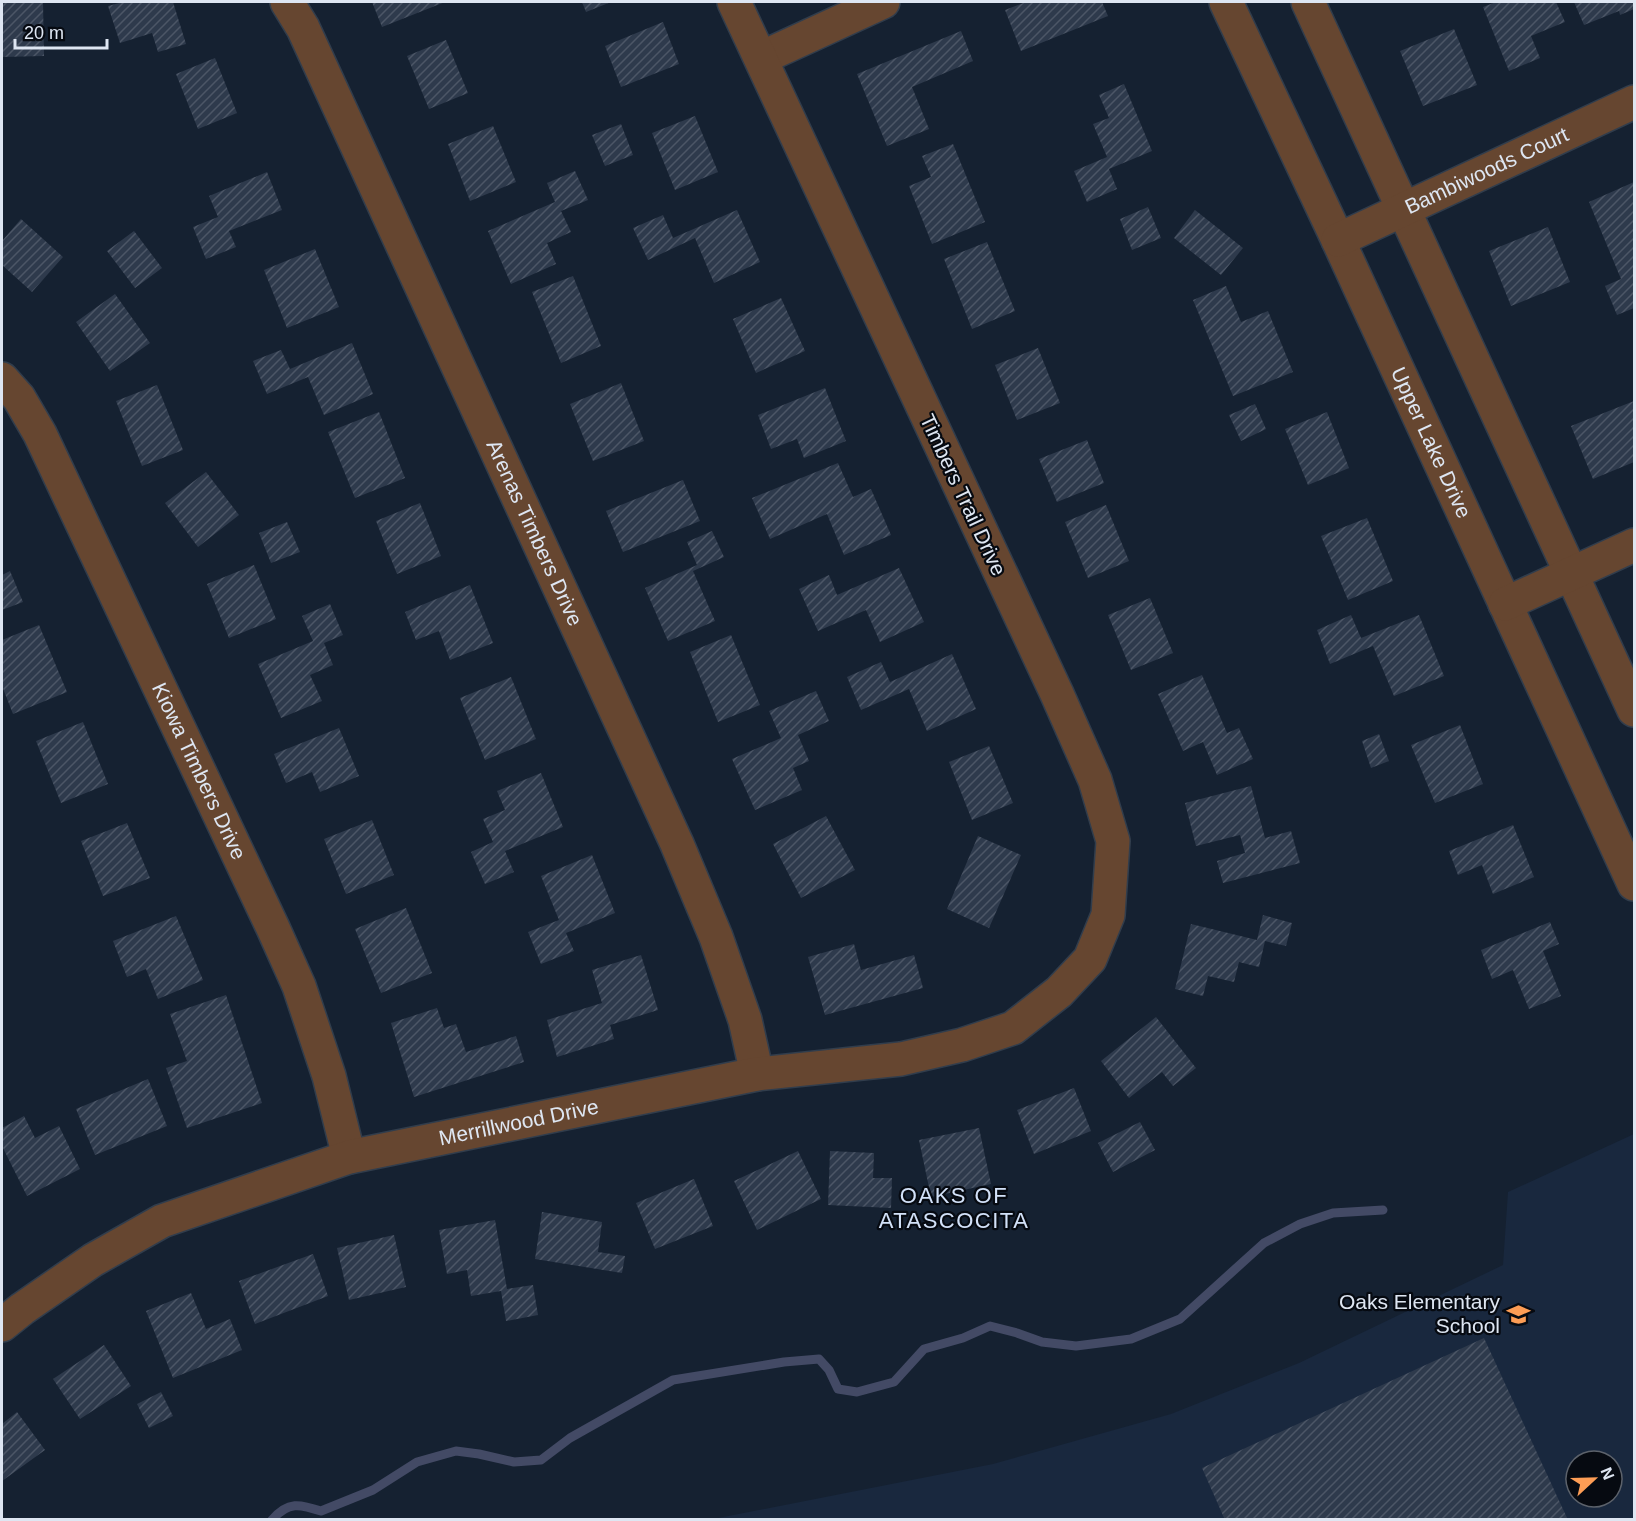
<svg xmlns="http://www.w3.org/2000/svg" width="1636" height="1521" font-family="Helvetica,sans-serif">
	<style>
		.built { fill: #19283e; fill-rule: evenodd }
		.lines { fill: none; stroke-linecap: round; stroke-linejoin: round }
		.stream { stroke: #434a65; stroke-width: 9 }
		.building { fill: url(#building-hatch) }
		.minor-casing { stroke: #313d4c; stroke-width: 36 }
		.minor { stroke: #664630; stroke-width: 33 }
		.labels { text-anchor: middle; stroke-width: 4.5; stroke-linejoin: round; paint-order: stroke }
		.street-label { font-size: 21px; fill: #dee6f2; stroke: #060a11 }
		.poi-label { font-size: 21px; fill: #dee6f2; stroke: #060a11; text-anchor: end }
		.neighbourhood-label { font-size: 22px; letter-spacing: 1.5px; fill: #d2e1f8; stroke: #060a11 }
	</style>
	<defs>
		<pattern id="building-hatch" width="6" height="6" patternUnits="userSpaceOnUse" patternTransform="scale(1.5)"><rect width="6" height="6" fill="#2e3a4c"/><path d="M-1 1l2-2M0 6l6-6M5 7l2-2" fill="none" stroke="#4c5666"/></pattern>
	</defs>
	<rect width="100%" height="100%" fill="#152131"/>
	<path class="built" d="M1634,1134V1519L708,1520L993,1464L1171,1414L1299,1363L1503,1265L1508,1192ZM1576,1461H1612V1497H1576Z"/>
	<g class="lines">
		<path class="stream" d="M272,1520C288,1501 300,1504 321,1511L373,1490L417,1462L456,1451L479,1454L514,1462L541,1460L570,1438L673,1380L784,1362L819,1359L829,1370L838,1389L857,1392L894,1382L924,1349L963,1338L990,1326L1017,1333L1042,1342L1076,1346L1131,1339L1180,1319L1264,1243L1300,1224L1333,1213L1383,1210"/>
	</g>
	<path class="building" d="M2,2H43L44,56L2,57Z
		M123,2H173L186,44L158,52L152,33L120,43L108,6Z
		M372,2H445L382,27Z
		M582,2H611L586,12Z
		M1026,2H1102L1108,16L1021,51L1005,10Z
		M1496,2H1556L1565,22L1531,36L1540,58L1509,71L1483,7Z
		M1574,2H1634V9L1620,15L1619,11L1584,25Z
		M663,22L679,64L621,87L605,46Z
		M1454,29L1477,85L1423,106L1400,51Z
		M961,31L973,61L912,87L929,129L887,146L857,74Z
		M446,40L468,93L429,109L407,56Z
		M215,58L237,113L198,129L176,74Z
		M1124,84L1152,151L1109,169L1117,189L1087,202L1074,171L1107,157L1093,124L1109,118L1099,95Z
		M695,116L718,172L675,190L652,133Z
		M621,124L633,155L605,166L592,135Z
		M493,126L516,182L470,201L448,144Z
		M953,144L985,222L932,244L909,186L931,177L922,156Z
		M575,171L588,200L561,211L571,232L547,243L556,264L511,284L488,231L555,202L547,183Z
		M267,172L282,210L229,231L236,247L206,259L193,227L218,217L209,196Z
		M1634,182V308L1617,315L1605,286L1621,279L1589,202Z
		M1148,207L1161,238L1132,250L1120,219Z
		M737,210L760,262L714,283L695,238L648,260L633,228L663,215L673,238Z
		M1195,210L1243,248L1221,275L1174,238Z
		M21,219L63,257L32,292L2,265V241Z
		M1548,227L1570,282L1511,306L1489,251Z
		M134,231L162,268L135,288L107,251Z
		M987,242L1015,311L972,329L944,259Z
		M315,249L339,307L287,328L264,270Z
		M573,276L601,346L561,363L532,292Z
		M1226,286L1241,322L1268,311L1293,372L1233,396L1193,300Z
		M115,294L150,343L110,371L76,322Z
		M781,298L805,351L756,373L733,319Z
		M352,343L373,394L324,415L308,377L267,394L253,361L281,350L290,369Z
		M1038,348L1060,403L1017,420L995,365Z
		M621,383L644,441L593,461L570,404Z
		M157,385L183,450L142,466L116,401Z
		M825,388L846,441L804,458L797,439L771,449L758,415Z
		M1634,401V462L1593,479L1571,426Z
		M1255,404L1266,429L1241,441L1229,415Z
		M379,412L405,478L355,498L328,432Z
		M1327,412L1349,468L1308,485L1285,429Z
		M1087,440L1104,483L1057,502L1039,459Z
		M838,463L853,497L871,489L891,535L844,555L827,514L770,539L752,498Z
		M206,472L239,515L198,547L165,503Z
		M683,480L700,521L623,552L606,511Z
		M420,503L441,556L397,574L376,521Z
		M1106,505L1129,561L1088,578L1065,522Z
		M1367,518L1393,581L1348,600L1321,536Z
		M287,522L300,552L271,563L259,533Z
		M712,531L724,557L693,571L715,621L668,641L645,588L697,565L687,542Z
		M254,565L276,619L229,638L207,584Z
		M899,568L924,622L880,642L866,610L818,631L799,589L829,575L837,595Z
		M10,571L23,602L2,610V575Z
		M470,585L493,643L450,660L439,631L416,640L405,612Z
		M1150,598L1173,653L1131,670L1108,615Z
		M330,604L343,635L324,643L333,665L310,675L322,701L281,718L258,664L313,641L302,616Z
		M1351,615L1361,638L1419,615L1444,676L1394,696L1373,646L1330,664L1317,630Z
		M39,625L67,692L13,714L2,686V640Z
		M731,635L760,705L718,722L690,652Z
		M952,654L976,709L927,731L909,689L861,710L847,677L881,662L890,682Z
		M1202,675L1227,733L1239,728L1253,759L1217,775L1203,742L1183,751L1158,694Z
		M511,677L536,739L485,760L460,698Z
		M816,691L829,721L798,735L809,761L793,768L802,790L755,810L732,759L781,738L769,711Z
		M83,722L108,784L61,803L36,741Z
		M1460,725L1483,784L1435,803L1411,745Z
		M339,728L359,776L320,792L312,772L286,783L274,754Z
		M1379,734L1389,761L1371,768L1362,741Z
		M989,746L1013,803L972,820L949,762Z
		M541,773L563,827L505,851L514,872L485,884L471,852L493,842L483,819L505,810L497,791Z
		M1251,786L1265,838L1291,831L1300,863L1223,883L1217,861L1245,853L1240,835L1196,846L1185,803Z
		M826,816L855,870L801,898L773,844Z
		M372,820L394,875L346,894L324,839Z
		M127,823L150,878L103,896L81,841Z
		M1513,825L1534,877L1493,894L1482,865L1458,875L1449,851Z
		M978,836L1021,855L989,928L947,909Z
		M592,855L615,913L566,933L574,951L541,964L528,932L559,920L541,876Z
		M406,908L432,973L381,993L355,929Z
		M1263,915L1292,923L1286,946L1265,941L1259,967L1239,962L1234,982L1208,976L1203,996L1175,989L1191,924L1257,940Z
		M176,916L203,980L158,999L146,969L127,977L113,941Z
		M1550,922L1559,944L1543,951L1561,996L1529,1009L1513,970L1492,979L1481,950Z
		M854,944L861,970L914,955L923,988L825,1015L808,957Z
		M641,955L658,1010L610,1025L614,1039L557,1057L547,1020L602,1003L592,970Z
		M226,995L262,1103L187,1128L166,1068L187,1061L170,1014Z
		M437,1008L444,1028L456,1024L466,1052L516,1036L524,1062L414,1097L391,1023Z
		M1156,1017L1196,1068L1173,1086L1162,1072L1129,1098L1101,1061Z
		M148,1079L167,1126L95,1155L76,1109Z
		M1074,1088L1091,1131L1034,1154L1017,1110Z
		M24,1116L35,1138L59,1126L80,1169L27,1196L2,1146V1128Z
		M1140,1122L1155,1150L1113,1172L1098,1143Z
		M979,1128L991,1184L931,1197L919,1140Z
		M798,1151L821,1199L757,1230L734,1181Z
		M830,1151L874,1153L873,1178H892L891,1208L828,1205Z
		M694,1179L713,1226L655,1249L636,1203Z
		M542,1212L602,1222L598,1252L625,1256L622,1273L535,1259Z
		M495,1220L507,1289L533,1285L538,1315L506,1321L501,1291L471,1296L467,1270L447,1274L439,1230Z
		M394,1235L406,1287L349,1300L337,1248Z
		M313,1254L328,1296L255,1324L239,1281Z
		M191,1293L206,1329L230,1319L242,1350L173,1378L146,1311Z
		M1484,1338L1568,1520H1225L1202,1468Z
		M104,1345L131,1386L80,1419L53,1379Z
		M161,1392L173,1416L149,1428L137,1404Z
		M17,1412L45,1450L2,1481V1424Z"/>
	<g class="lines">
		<defs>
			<g id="minor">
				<path id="s1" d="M287,2L303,28L677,844L716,937L745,1020L757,1074"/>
				<path id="s2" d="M1226,2L1338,240L1634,884"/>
				<path d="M1308,2L1634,710"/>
				<path d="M761,58L883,2"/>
				<path id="s3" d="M1338,240L1634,102"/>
				<path id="s4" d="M2,379L19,398L40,434L273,928L299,986L329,1076L349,1157"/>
				<path d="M1505,604L1634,545"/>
				<path id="s5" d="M2,1325L22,1309L93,1260L162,1221L349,1157L757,1074L901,1059L962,1045L1013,1028L1059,992L1090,959L1108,915L1113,841L1095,780L1057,694L734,2"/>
			</g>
		</defs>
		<use href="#minor" class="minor-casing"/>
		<use href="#minor" class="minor"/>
	</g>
	<defs>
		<symbol id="school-bare" viewBox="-9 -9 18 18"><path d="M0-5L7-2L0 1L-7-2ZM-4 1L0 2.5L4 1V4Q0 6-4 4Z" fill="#fd9d55" stroke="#060a11" stroke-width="2.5" paint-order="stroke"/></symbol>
	</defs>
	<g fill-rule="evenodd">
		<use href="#school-bare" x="1502" y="1298" width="33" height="33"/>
	</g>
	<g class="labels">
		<g class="street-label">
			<text dy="7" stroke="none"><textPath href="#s3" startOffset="164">Bambiwoods Court</textPath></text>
			<text dy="7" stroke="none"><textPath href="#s2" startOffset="486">Upper Lake Drive</textPath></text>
			<text transform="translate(963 495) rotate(65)" y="7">Timbers Trail Drive</text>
			<text dy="7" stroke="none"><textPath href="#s1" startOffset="586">Arenas Timbers Drive</textPath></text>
			<text dy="7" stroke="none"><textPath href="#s4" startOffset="440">Kiowa Timbers Drive</textPath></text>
			<text dy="7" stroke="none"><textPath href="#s5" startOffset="562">Merrillwood Drive</textPath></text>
		</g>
		<g class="poi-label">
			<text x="1500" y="1309">Oaks Elementary<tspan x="1500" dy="24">School</tspan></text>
		</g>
		<g class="neighbourhood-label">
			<text x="954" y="1203">OAKS OF<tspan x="954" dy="25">ATASCOCITA</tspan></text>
		</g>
	</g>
	<rect width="1636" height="1521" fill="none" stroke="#dee6f2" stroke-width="6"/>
	<g transform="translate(1594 1479) rotate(68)"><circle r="28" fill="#060a11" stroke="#5c626b" stroke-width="1.5"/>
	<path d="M0-4.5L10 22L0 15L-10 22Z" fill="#fd9d55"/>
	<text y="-9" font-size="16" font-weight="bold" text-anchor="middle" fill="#dee6f2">N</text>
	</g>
	<path d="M15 39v9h92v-9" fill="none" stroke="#dee6f2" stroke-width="3"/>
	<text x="24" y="39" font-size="18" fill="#dee6f2" stroke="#060a11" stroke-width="4.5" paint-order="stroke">20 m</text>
</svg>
